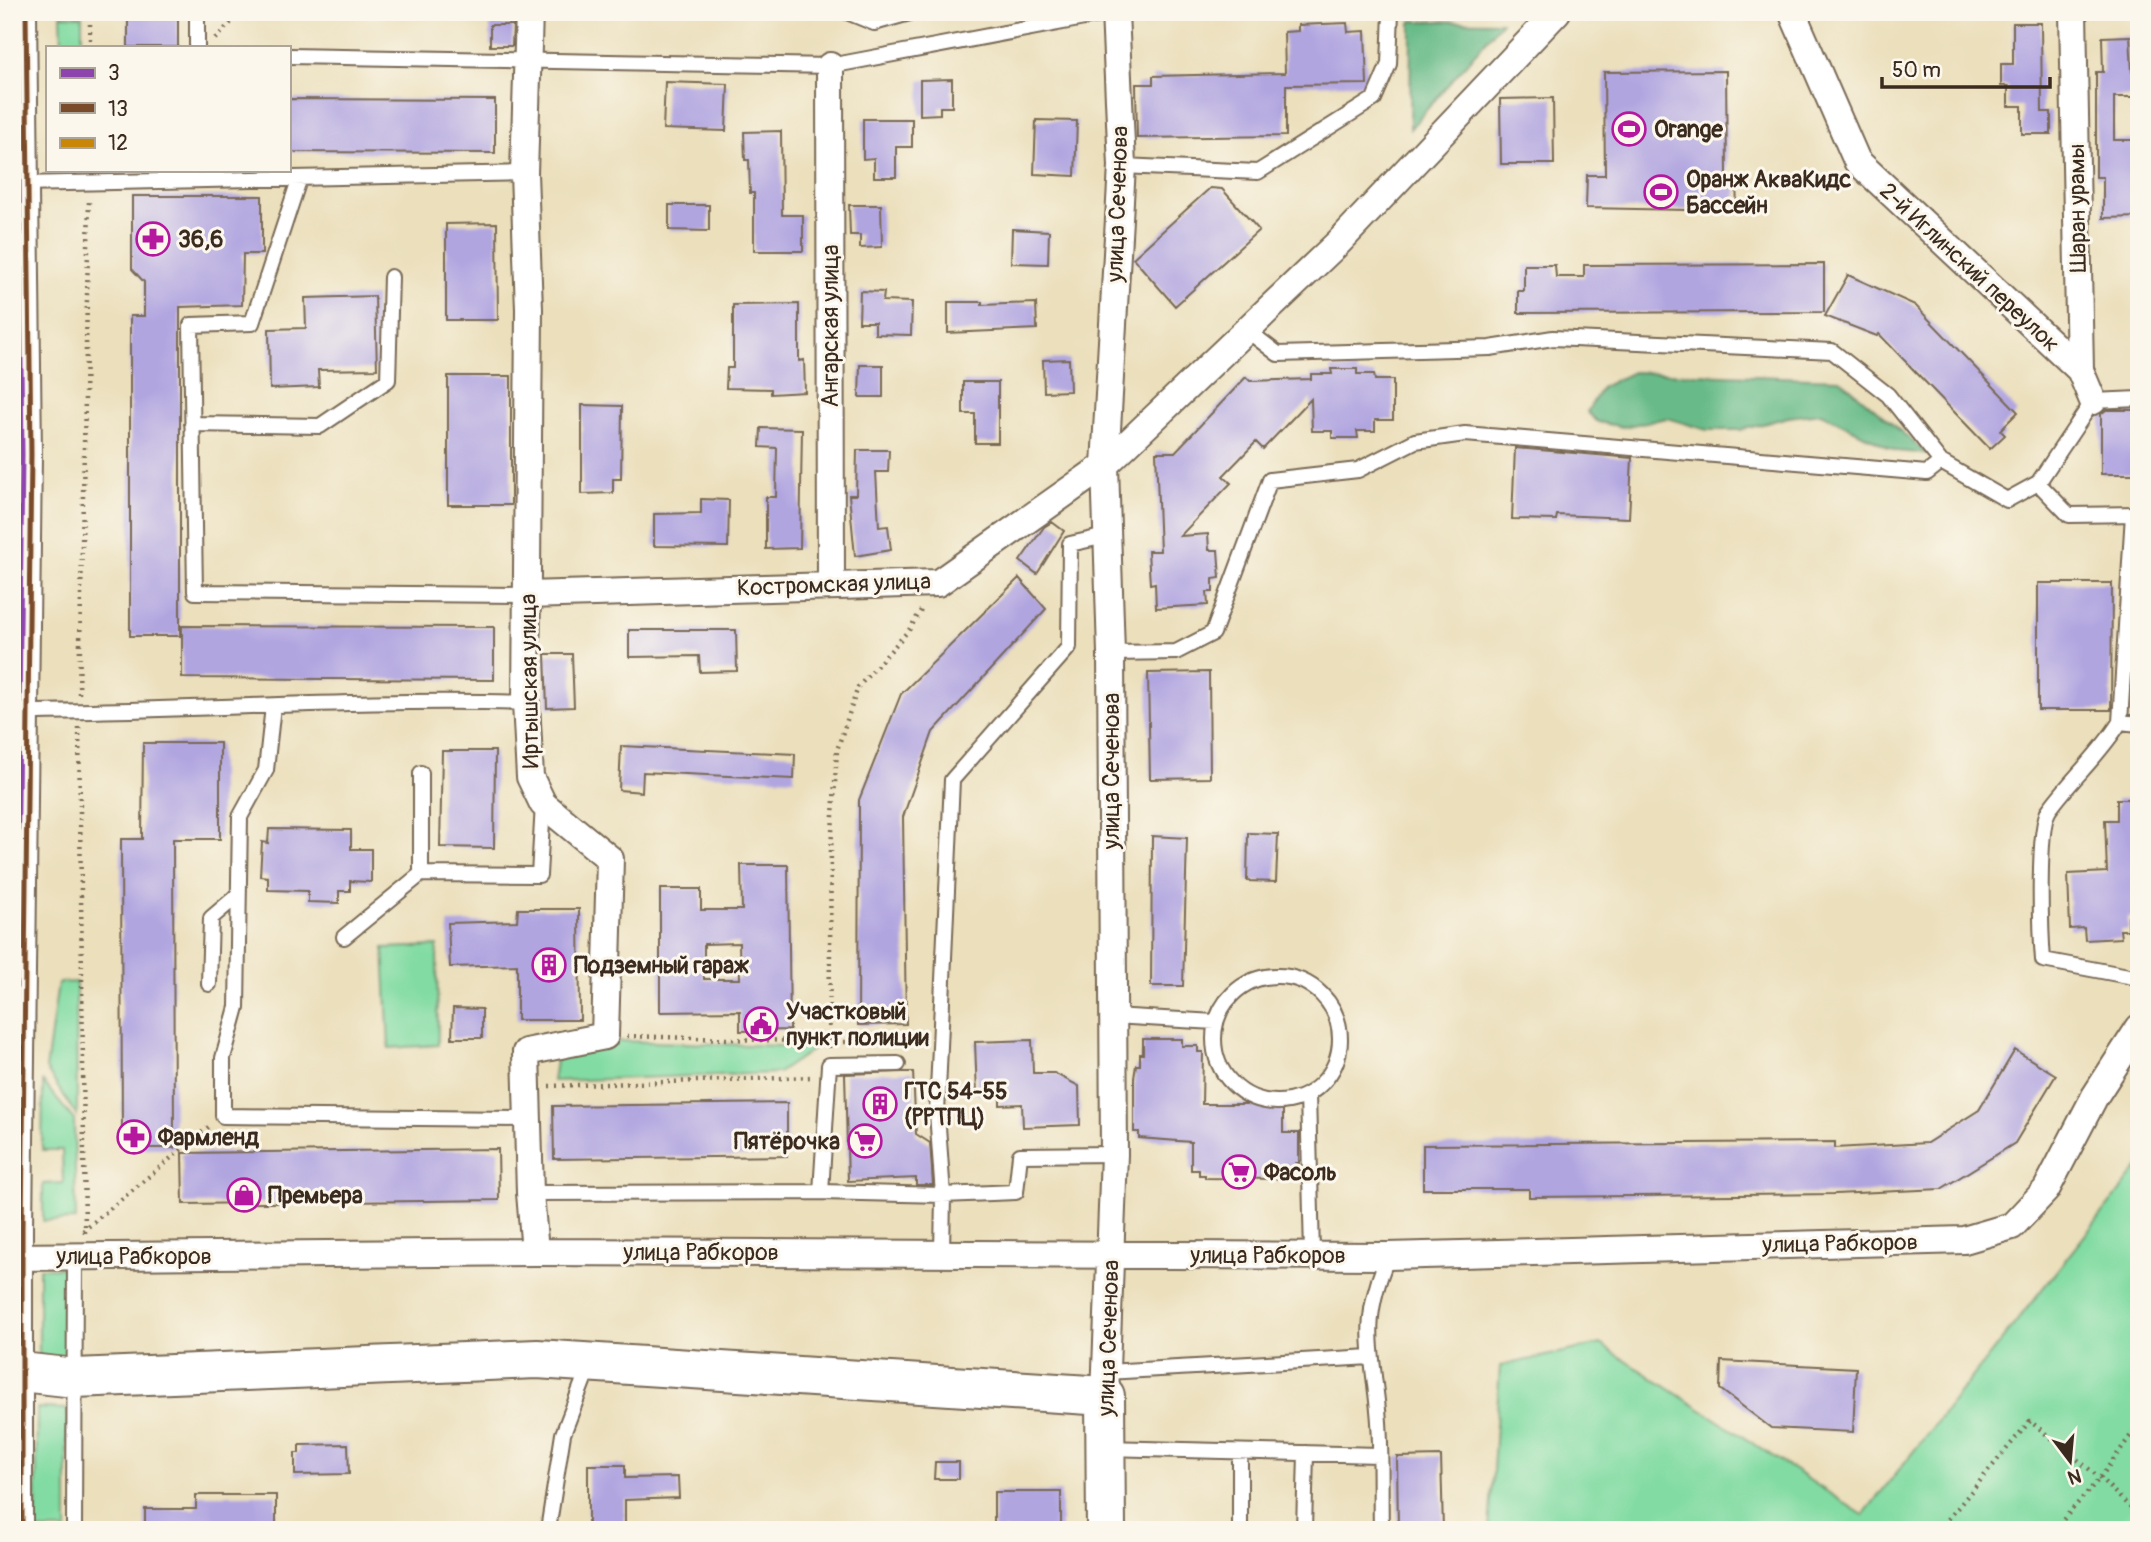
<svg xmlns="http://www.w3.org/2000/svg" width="2151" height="1542" font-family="Pangolin,sans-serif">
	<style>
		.green { fill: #81dba2; stroke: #5e8260; stroke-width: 2 }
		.forest { fill: #68bb88; stroke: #527253; stroke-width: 2 }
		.building { fill: #b1a5e0; fill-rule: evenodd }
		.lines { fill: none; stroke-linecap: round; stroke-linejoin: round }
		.lane-casing { stroke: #796955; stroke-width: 18 }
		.street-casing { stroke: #796955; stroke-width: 30 }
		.secondary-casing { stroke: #796955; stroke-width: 42 }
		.path { stroke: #796955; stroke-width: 4.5; stroke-dasharray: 2 5; stroke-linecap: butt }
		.lane { stroke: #fff; stroke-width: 14 }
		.street { stroke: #fff; stroke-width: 26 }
		.secondary { stroke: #fff; stroke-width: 38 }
		.bus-1-casing { stroke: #fbf7ec; stroke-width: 10 }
		.bus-2-casing { stroke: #fbf7ec; stroke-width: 10 }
		.bus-3-casing { stroke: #fbf7ec; stroke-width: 10 }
		.bus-1 { stroke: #8e44ad; stroke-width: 5 }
		.bus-2 { stroke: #7a4b2a; stroke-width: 5 }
		.bus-3 { stroke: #c88708; stroke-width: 5 }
		.labels { text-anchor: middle; stroke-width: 6; stroke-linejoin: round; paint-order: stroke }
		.poi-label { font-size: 23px; font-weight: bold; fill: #3b2a1e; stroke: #fbf7ec; text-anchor: start }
		.street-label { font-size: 23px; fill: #3b2a1e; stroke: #fbf7ec }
	</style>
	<rect width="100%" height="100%" fill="#fbf7ec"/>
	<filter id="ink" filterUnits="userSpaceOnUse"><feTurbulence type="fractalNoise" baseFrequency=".0143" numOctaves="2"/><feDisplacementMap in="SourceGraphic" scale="14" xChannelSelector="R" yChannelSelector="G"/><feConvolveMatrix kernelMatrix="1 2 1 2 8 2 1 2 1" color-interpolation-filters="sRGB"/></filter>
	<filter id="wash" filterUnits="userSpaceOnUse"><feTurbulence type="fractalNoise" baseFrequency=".00686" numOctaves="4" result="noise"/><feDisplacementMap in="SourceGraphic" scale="28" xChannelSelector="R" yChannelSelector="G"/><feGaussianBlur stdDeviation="1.57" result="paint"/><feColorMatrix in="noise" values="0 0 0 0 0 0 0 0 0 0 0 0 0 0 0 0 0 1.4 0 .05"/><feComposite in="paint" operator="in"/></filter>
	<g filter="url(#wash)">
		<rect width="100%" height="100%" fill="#ebdfbc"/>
		<path class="green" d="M61,15L82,16V47H62Z
			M437,946L438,1045L389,1048L384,948Z
			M76,982L77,1116L46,1069L58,983Z
			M620,1041L811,1047L812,1050L778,1073L553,1081L557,1054L609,1048Z
			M43,1082L74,1120L76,1220L43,1221V1184L63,1183L62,1150H42Z
			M2139,1167V1530H1489L1500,1366L1600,1344L1863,1515Z
			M39,1268H70L69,1367H39Z
			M37,1408L67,1409V1530H36Z"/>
		<path class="forest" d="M1411,21L1502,22L1410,129Z
			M1633,372L1840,379L1927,454L1896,451L1821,413L1788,417L1741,430H1707L1667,418L1623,427L1598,422L1587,412L1602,387Z"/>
		<g id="blocks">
			<path class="building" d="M128,12H178V47H128Z
				M1347,23L1348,32L1365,31L1367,84L1286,85V136L1137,138L1136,84H1153V76L1285,73L1284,32L1298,31V25Z
				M2013,23H2041L2042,112H2051V134H2022V106H2008V86H2001V64H2013Z
				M490,25H513L512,46H490Z
				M2130,36L2132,72H2138V97H2114V140H2139V217L2103,218V177H2096V72H2103L2102,37Z
				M1726,71L1727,177H1736L1737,211L1586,208L1587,175H1605L1604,72Z
				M952,79V107H940V114L920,115V80Z
				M665,82L728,84L726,131L663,129Z
				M1553,98L1554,164H1501L1500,99Z
				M289,99L495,100V153L289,152Z
				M863,119H912V147H896V177H874V158L863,159Z
				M1036,120L1077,121L1075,176L1034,174Z
				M781,131L782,215H803V251H754V193H750L749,160H745L744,132Z
				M1210,188L1222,189L1259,230L1175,306L1133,258Z
				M132,196H262V254H243L242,305L180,307V636H130V316H144V282L132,269Z
				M669,205H709V231L669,230Z
				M849,205H881L882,247L860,248V235H850Z
				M497,223L498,320H446V224Z
				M1012,229L1049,231L1048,264L1011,263Z
				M1824,264V312L1518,313V291H1524V265H1555L1556,277H1584V265Z
				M1848,275L1915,305L2018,412L2000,430L2005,435L1990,449L1879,334L1877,336L1825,316Z
				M860,291L884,292L883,301L912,302L911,335L875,334V322H859Z
				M375,296L377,369L318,370L319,387L270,389L269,329L306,328L305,298Z
				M948,302H982V305L1036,303L1037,329L948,333Z
				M799,304V361L804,360L805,392L771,394V389L726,388L727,368H733V305Z
				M1069,359L1070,391L1044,392L1043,360Z
				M860,365H883V397H859Z
				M1331,369H1357V374H1374L1375,380H1393V420H1375V431H1357L1358,438H1332V431H1312L1311,399L1263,449L1256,442L1223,476L1231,483L1180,536L1208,534L1209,550H1218L1220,578L1213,579V592H1207L1208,605L1156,608L1155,583L1150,584L1148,551H1160L1156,452H1175L1246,377L1250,381L1311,379V374H1332Z
				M448,376H511V505H448Z
				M963,382H998V443H975V414H963Z
				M582,405L622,406L621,479H613V493L582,494Z
				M2106,410H2139V474H2101V414Z
				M761,428L802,429L800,548L766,549V497H776L777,448L760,447Z
				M1515,448L1632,458L1629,518L1557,515L1556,520L1512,519Z
				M857,450H889L888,472H876L879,527L888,526L891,550L855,556L849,495H856Z
				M701,499L729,500L728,547L654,546V514L701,513Z
				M1052,522L1064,531L1037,574L1020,561L1044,527Z
				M1019,578L1046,609L933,732L903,817L906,1024L858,1025L859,800L901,694Z
				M2038,583H2112L2111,710H2038Z
				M182,626L494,627V680L182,678Z
				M629,630H736L737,671L700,672L699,656L629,657Z
				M545,654H572L574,707L547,708Z
				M1209,672L1210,778L1150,779L1148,673Z
				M143,743H220V839H173L174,1148H122L121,839H142Z
				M621,746L795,754L794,779L643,772L642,792L619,790Z
				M442,751H495L494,848L440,847Z
				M2117,799H2139V916L2128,917V930H2120L2121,938L2085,940L2084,928L2070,929L2068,874L2107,872L2105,820H2117Z
				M269,829L351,830V849H371V882L350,881V891H339V903L308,902V891L268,890V877L260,876L262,842L268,843Z
				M1248,833L1278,834L1276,882L1247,881Z
				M1152,836L1187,838L1183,986H1151Z
				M741,865H788L790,1030L740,1031V1011L660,1012V889H701V910H742ZM739,943L740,979H704V944Z
				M518,909H579L580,1020H517V965L450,967L448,923L517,921Z
				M453,1008L482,1009V1038H452Z
				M1143,1039H1182V1046H1198V1052H1203L1202,1104H1283V1133H1299V1163H1296V1170H1284V1174H1276V1179L1205,1178V1175H1199V1170H1191V1142L1139,1138V1132H1134V1078L1136,1065H1140V1054H1143Z
				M1032,1040L1033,1073H1054L1079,1086L1080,1125L1023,1127L1022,1104L1000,1105V1094L977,1095L975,1042Z
				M2015,1050L2056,1075L2015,1143L1941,1189L1835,1194L1529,1197V1189H1423V1145L1835,1142V1148L1927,1143L1979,1110Z
				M903,1072H913L916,1134L930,1143L933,1185H916V1178L848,1181L845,1074Z
				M787,1103V1156L554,1159L553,1106Z
				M498,1149L499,1200L183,1204L182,1153Z
				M1721,1361L1856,1368L1853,1432L1771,1428L1720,1389Z
				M348,1444L349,1474L295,1475V1453H299V1445Z
				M1441,1456L1443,1530H1398L1397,1457Z
				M935,1462H959V1479H934Z
				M588,1465H625V1478L678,1477L679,1498L625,1500V1530H588Z
				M994,1492H1061V1530H994Z
				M196,1495H276V1530H145V1509H196Z"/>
		</g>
	</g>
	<g filter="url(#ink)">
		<use href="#blocks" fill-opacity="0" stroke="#796955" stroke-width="2"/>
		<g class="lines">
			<defs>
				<path id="lane" d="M847,12L874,23L913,12
					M197,47V12
					M289,56L830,66L1116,12
					M1122,166L1258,172L1374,99L1389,64L1391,12
					M299,180L252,323L191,325L195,592L527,595
					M22,184L524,173
					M1248,331L1278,354L1490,348L1553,338L1832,351L1888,395L1941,462L2007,500L2038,483L2093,401L2139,399
					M192,424L320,426L388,380L391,277
					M2038,483L2069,515L2139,514
					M2133,514L2120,722C2099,756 2071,779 2049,810C2037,828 2041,935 2043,960L2139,978
					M1111,653L1176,652L1213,633L1270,480L1358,470L1415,441L1465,434L1927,473L1941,462
					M273,706L266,770L240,817L237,1007L223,1058V1116L528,1119
					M20,712C189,711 357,698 526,703
					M2120,722L2139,724
					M421,874V773
					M344,937L421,874L539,875L543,804
					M1214 1039a63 63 0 1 1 126 0a63 63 0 1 1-126 0Z
					M209,984L211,918L238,895
					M1113,1016L1215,1022
					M898,1064L829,1065L821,1192L943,1195L1016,1192L1020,1155L1114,1154
					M1308,1094L1312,1254
					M530,1193L821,1192
					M942,1253L943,1195L937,1113L952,780L1069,647L1070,544L1106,536
					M1106,1372L1371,1357
					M1106,1448L1379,1455
					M74,1530L75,1257
					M548,1530L563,1434L589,1366
					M1240,1530V1452
					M1304,1530L1306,1453
					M1381,1530C1380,1490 1382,1449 1378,1410C1371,1343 1361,1321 1388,1256"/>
				<path id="street" d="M529,12L524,173L529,309L526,703L530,777L543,804L610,859L605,1036L526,1052L530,1193L535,1252
					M1792,12L1857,161L2080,370
					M2073,12L2080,370L2093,401
					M830,66L831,586
					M527,595L938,583L1105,465L1339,242L1557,12
					M12,1257L535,1252L1388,1256L1964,1240L2012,1226L2046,1190L2095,1096L2139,1028
					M1105,1396L1114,1154L1111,653L1105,465L1122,166L1115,12"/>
				<path id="secondary" d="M12,1371L75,1378L537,1359L1105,1396L1106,1530
					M13,1530V1229L22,454L17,12"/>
			</defs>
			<use href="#lane" class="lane-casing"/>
			<use href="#street" class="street-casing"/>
			<use href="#secondary" class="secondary-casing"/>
			<path class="path" d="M215,39L241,12
				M90,47V12
				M79,694L89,199
				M79,727L85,1233
				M627,1036L829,1042H848L866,1035H925
				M829,1048L831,849L837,750L858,687L909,630L923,607
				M549,1086L813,1077
				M83,1231L211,1125
				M1939,1530L2030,1421L2100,1478L2139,1516
				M2054,1530L2100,1478L2139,1424"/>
			<use href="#lane" class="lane"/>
			<use href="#street" class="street"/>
			<use href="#secondary" class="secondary"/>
			<defs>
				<path id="bus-1" d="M13,1530V1229L22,454L17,12"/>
				<path id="bus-2" d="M22,1530V1229L31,454L26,12"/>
				<path id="bus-3" d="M12,366V540"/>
			</defs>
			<use href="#bus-1" class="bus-1-casing"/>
			<use href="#bus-2" class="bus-2-casing"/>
			<use href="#bus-3" class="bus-3-casing"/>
			<use href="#bus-1" class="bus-1"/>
			<use href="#bus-2" class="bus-2"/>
			<use href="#bus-3" class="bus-3"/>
		</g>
	</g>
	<defs>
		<symbol id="stadium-ring" viewBox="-11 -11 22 22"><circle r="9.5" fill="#fbf7ec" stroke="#b5179e" stroke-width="1.5"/><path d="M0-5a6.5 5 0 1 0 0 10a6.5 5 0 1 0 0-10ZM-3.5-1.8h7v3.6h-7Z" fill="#b5179e"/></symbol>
		<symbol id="pharmacy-ring" viewBox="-11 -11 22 22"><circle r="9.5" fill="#fbf7ec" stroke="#b5179e" stroke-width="1.5"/><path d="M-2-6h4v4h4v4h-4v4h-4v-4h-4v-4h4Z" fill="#b5179e"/></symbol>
		<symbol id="building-ring" viewBox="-11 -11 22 22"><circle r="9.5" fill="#fbf7ec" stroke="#b5179e" stroke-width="1.5"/><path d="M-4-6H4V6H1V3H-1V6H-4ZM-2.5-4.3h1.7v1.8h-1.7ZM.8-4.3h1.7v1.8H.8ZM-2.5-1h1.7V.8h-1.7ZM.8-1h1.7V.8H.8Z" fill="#b5179e"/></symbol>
		<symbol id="civic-ring" viewBox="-11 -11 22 22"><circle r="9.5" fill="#fbf7ec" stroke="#b5179e" stroke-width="1.5"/><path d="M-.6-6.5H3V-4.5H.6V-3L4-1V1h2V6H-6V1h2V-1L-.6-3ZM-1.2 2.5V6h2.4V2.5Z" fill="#b5179e"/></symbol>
		<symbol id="supermarket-ring" viewBox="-11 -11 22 22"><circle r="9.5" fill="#fbf7ec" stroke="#b5179e" stroke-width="1.5"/><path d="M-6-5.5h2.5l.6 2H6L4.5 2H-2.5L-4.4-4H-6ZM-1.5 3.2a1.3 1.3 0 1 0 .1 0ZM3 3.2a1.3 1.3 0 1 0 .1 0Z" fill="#b5179e"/></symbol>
		<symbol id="shop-ring" viewBox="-11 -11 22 22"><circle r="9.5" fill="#fbf7ec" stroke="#b5179e" stroke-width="1.5"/><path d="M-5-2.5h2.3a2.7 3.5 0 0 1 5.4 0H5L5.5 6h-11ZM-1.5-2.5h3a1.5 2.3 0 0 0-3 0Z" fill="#b5179e"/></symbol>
	</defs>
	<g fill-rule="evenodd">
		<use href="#stadium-ring" x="1610" y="110" width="38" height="38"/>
		<use href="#stadium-ring" x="1642" y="173" width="38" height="38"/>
		<use href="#pharmacy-ring" x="134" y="220" width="38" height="38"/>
		<use href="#building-ring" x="530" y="946" width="38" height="38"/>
		<use href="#civic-ring" x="742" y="1005" width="38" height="38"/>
		<use href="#building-ring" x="861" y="1085" width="38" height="38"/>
		<use href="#pharmacy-ring" x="115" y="1118" width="38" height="38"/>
		<use href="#supermarket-ring" x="846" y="1122" width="38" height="38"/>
		<use href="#supermarket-ring" x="1220" y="1153" width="38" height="38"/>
		<use href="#shop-ring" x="225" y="1176" width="38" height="38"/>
	</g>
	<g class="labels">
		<g class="poi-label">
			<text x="1654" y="137">Orange</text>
			<text x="1686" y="187">Оранж АкваКидс<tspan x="1686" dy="26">Бассейн</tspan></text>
			<text x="178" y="247">36,6</text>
			<text x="574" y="973">Подземный гараж</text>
			<text x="786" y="1019">Участковый<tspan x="786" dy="26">пункт полиции</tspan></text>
			<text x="904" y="1099">ГТС 54-55<tspan x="904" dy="26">(РРТПЦ)</tspan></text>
			<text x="158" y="1145">Фармленд</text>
			<text x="840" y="1149" text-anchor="end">Пятёрочка</text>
			<text x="1264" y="1180">Фасоль</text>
			<text x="268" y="1203">Премьера</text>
		</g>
		<g class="street-label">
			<text transform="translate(1117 204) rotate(-88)" y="8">улица Сеченова</text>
			<text transform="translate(2077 208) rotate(-91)" y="8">Шаран урамы</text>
			<text transform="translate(1970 267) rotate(43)" y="8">2-й Иглинский переулок</text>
			<text transform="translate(830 326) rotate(-90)" y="8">Ангарская улица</text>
			<text transform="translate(834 584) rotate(-2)" y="8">Костромская улица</text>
			<text transform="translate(529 681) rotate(-91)" y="8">Иртышская улица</text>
			<text transform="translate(1111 771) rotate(-90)" y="8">улица Сеченова</text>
			<text transform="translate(1840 1243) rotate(-1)" y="8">улица Рабкоров</text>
			<text x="701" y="1260">улица Рабкоров</text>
			<text x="1268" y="1263">улица Рабкоров</text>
			<text x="134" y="1264">улица Рабкоров</text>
			<text transform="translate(1108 1338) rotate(-88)" y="8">улица Сеченова</text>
		</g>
	</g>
	<rect width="2151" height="1542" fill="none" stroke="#fbf7ec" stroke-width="42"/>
	<rect x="46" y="46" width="245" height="126" fill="#fbf7ec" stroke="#aea59a" stroke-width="2"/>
	<rect x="60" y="68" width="35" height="10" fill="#8e44ad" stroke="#aea59a" stroke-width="2"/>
	<text x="108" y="80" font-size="21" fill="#3b2a1e">3</text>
	<rect x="60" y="103" width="35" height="10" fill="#7a4b2a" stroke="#aea59a" stroke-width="2"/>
	<text x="108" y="116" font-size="21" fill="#3b2a1e">13</text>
	<rect x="60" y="138" width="35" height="10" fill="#c88708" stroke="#aea59a" stroke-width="2"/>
	<text x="108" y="150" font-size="21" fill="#3b2a1e">12</text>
	<g transform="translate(2070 1461) rotate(164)" stroke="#fbf7ec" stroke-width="5" paint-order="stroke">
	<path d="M0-5L12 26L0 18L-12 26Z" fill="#3b2a1e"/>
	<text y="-10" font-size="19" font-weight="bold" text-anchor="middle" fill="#3b2a1e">N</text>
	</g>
	<path d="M1882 77v10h168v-10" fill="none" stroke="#3b2a1e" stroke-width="3.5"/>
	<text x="1892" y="77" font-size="21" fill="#3b2a1e" stroke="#fbf7ec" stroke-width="5" paint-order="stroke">50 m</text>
</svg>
